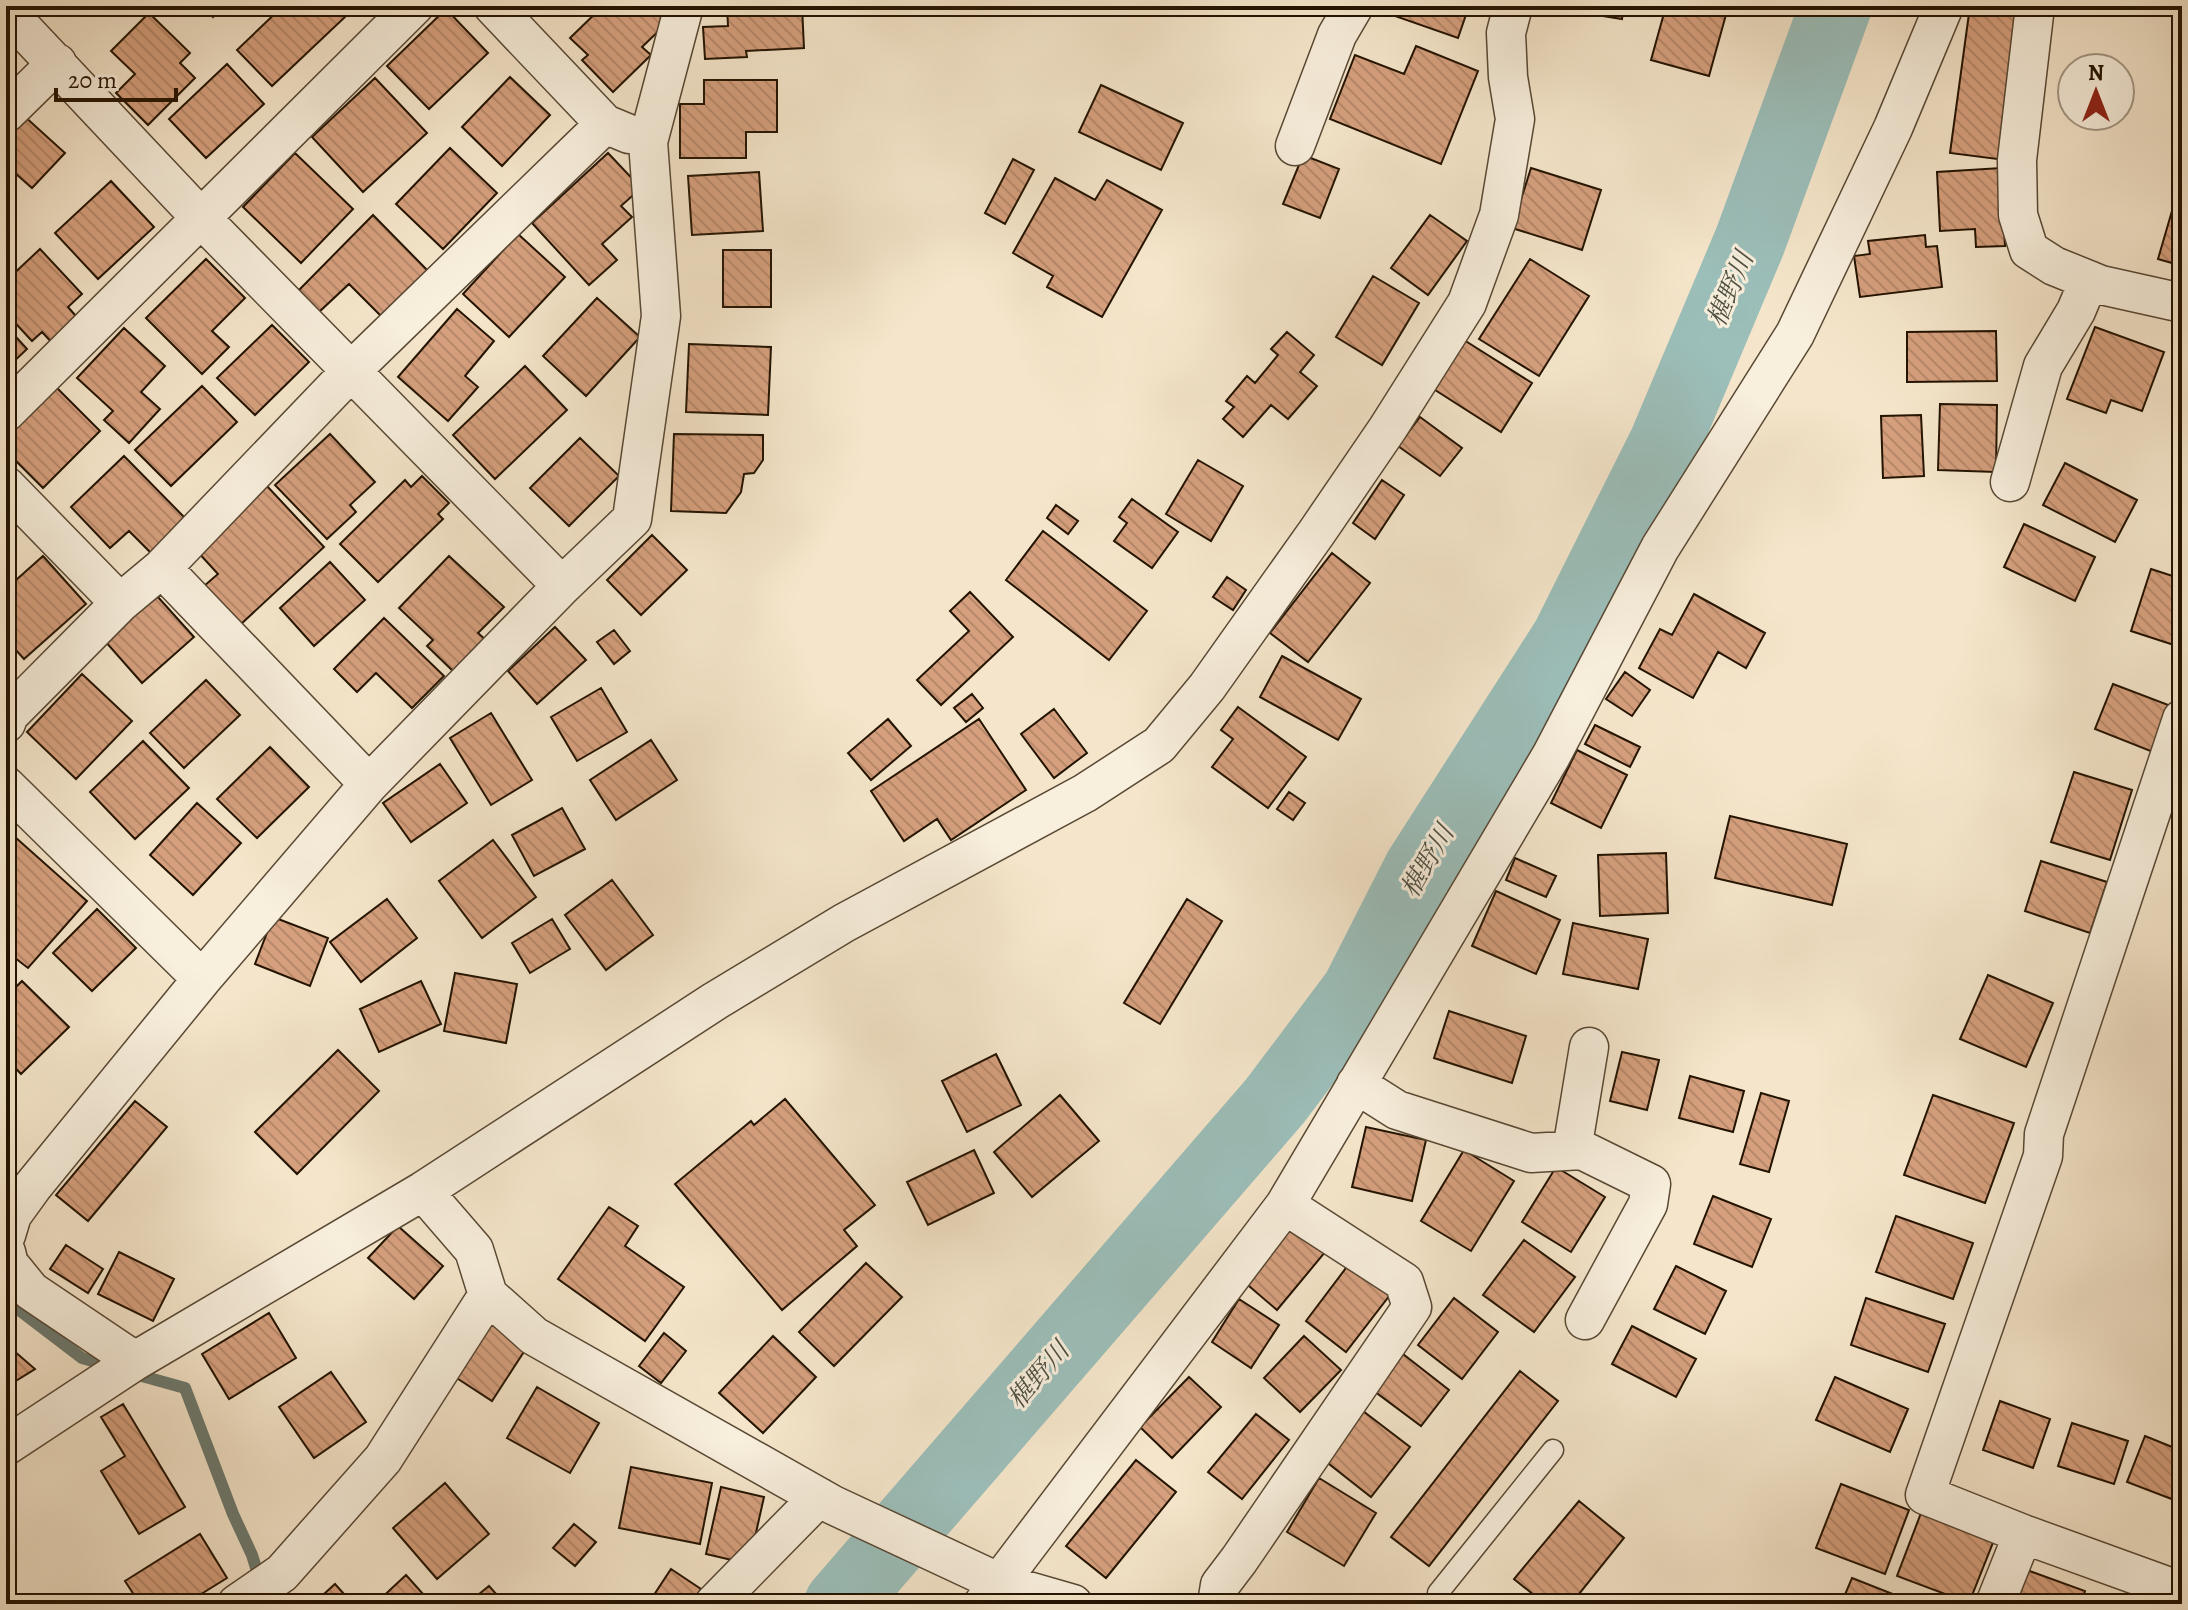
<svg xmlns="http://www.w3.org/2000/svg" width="2188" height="1610" font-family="Alegreya,'Noto Serif JP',serif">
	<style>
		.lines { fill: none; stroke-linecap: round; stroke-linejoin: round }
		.stream { stroke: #6c7a70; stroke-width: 12 }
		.river { stroke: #9cbfba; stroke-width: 72 }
		.building { fill: url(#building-back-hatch); stroke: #231301; stroke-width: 2 }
		.lane-casing { stroke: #584834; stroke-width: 23 }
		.street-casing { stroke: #584834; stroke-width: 41 }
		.lane { stroke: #f8efdd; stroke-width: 20 }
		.street { stroke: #f8efdd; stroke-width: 38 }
		.labels { text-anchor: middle; stroke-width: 6; stroke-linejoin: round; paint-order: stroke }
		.water-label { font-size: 26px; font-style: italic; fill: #4d4f42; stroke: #f8efdd }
	</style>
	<defs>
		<pattern id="building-back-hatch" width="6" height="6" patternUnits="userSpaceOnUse" patternTransform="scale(2)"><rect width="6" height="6" fill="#d6a07e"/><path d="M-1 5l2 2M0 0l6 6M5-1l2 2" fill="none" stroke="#b7896b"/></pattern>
	</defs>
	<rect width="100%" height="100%" fill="#f5e6cb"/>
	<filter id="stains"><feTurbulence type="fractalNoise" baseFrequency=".0025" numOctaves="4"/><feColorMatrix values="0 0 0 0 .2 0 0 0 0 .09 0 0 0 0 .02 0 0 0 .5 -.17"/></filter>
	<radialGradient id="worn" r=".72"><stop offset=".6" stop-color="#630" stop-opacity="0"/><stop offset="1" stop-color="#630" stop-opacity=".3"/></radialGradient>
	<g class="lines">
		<path class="stream" d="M6,1300L82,1358L114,1367
			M131,1373L185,1388L233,1514L252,1555L261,1584"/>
		<path class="river" d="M840,1604L1275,1101L1357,992L1419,870L1567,639L1665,443L1750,241L1836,6"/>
	</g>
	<path class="building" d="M203,6H225L213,17Z
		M283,6H335L345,17L272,86L237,50Z
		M603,6H650L667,23L642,47L651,55L613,92L582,60L588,55L570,38Z
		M727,6H802L804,48L746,51L747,57L705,59L703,27L728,26Z
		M1395,6H1469L1458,38L1392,15Z
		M1554,6H1624L1622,19L1553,8Z
		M1666,6H1709L1727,11L1709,76L1651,60Z
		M1970,6H2025L2005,160L1950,153Z
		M446,9L488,53L429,109L387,66Z
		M149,13L190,53L180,63L195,78L148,125L116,93L135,74L111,51Z
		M1416,46L1478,71L1441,164L1330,119L1355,55L1404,74Z
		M227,64L264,104L206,158L169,119Z
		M510,77L550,115L502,166L462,127Z
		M375,78L427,133L363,192L312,137Z
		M704,80H777V132H746V158H680V104H704Z
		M1101,85L1183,123L1161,170L1079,132Z
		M23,115L65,153L32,188L6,165V134Z
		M450,148L497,193L443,249L396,204Z
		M295,153L353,209L301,263L243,207Z
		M608,153L641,188L621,206L632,217L602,244L617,260L589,285L532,223Z
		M1303,155L1339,169L1320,218L1283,204Z
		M1013,159L1034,170L1005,224L985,213Z
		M1531,168L1601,190L1582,250L1512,228Z
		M2001,168L2005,246L1976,247L1975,229L1940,231L1937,172Z
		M759,172L763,231L692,235L688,176Z
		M1055,178L1095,200L1107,180L1162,210L1102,317L1047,287L1053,276L1013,253Z
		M111,181L154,227L98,279L55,233Z
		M2174,204L2182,207V266L2158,259Z
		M373,215L431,274L385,320L349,284L319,312L298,291Z
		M1430,215L1467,241L1428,295L1391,268Z
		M518,234L565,277L509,337L463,294Z
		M1925,235L1926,247L1937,246L1942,287L1860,297L1854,256L1870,254L1868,241Z
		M40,249L82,294L68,307L82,323L56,347L42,332L32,341L6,313V281Z
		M723,250H771V307H723Z
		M206,259L245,298L212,331L229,347L202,374L146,318Z
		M1530,259L1589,296L1539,376L1479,339Z
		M1373,276L1419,303L1382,365L1336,337Z
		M597,298L640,337L586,396L543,356Z
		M457,309L494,341L465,376L478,387L448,421L398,377Z
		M272,325L309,362L255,415L217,378Z
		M6,326L27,349L6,369Z
		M2095,327L2164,352L2142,411L2111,400L2106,413L2067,399Z
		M124,328L165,366L141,392L160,409L129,443L104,420L113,411L77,378Z
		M1996,331L1997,381L1907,382V332Z
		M1287,332L1314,355L1300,372L1317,386L1288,419L1271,405L1243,437L1223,419L1234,407L1226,401L1247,376L1255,383L1278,355L1271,349Z
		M1464,340L1532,383L1501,432L1432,388Z
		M689,344L771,347L768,415L686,412Z
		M525,366L567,410L495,479L453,435Z
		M55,386L100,431L43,488L6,451V435Z
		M202,386L237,422L171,486L135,450Z
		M1940,404L1997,405L1996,472L1938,470Z
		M1921,415L1924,476L1883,478L1881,416Z
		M1420,417L1462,448L1440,476L1398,446Z
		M330,434L375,482L350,505L356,512L327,539L275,485Z
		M674,434L763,435V460L754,473L744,474L741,492L726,513L671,511Z
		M580,438L619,476L569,526L530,488Z
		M124,456L186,519L151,553L129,531L110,548L71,507Z
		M1198,460L1243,486L1211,541L1166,514Z
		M2065,463L2137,500L2115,542L2043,505Z
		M422,476L449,503L438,514L443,519L378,582L340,544L405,480L411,487Z
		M1382,480L1404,495L1375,539L1353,523Z
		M266,485L324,547L240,625L204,586L218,574L196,550Z
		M1132,499L1178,532L1152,568L1114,541L1127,523L1119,517Z
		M1056,505L1078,521L1068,534L1047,518Z
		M2024,524L2095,557L2075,601L2004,567Z
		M1043,531L1147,611L1109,660L1006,580Z
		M652,535L687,570L641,615L607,580Z
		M1332,553L1370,583L1308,662L1270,633Z
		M43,556L86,604L24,659L6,639V589Z
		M449,556L504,607L478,633L487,641L456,674L427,646L433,640L399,608Z
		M330,562L365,600L314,646L280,608Z
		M2151,569L2182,579V632L2177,646L2131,631Z
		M1227,577L1246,590L1233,610L1213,597Z
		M970,592L1013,637L941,705L917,680L969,631L950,611Z
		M1694,594L1765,633L1746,668L1718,652L1693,698L1639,668L1660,629L1672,635Z
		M157,596L194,637L142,683L105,641Z
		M384,618L444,676L412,708L376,673L357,692L334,669Z
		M555,627L586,660L537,704L508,671Z
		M614,630L630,651L614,664L597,642Z
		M1282,656L1361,699L1338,740L1260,697Z
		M1625,672L1650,690L1632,716L1606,699Z
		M82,674L132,721L76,779L27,732Z
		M206,680L240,715L184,768L150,733Z
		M2113,684L2171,706L2153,752L2095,729Z
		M601,688L627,732L577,761L551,717Z
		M972,694L983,708L966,722L954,708Z
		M1238,707L1306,757L1268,808L1212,767L1233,739L1221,730Z
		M1054,709L1087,753L1054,778L1021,734Z
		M491,713L532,780L491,805L450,738Z
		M888,719L911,746L871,780L848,753Z
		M979,719L1026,790L951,840L937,819L904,841L871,791Z
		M1595,725L1640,747L1630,767L1585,744Z
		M651,740L677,780L616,820L590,780Z
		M143,741L189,788L135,839L90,792Z
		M270,747L309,787L257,838L217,799Z
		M1577,750L1627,775L1601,828L1551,803Z
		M440,764L467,803L411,842L383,803Z
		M2074,772L2132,790L2110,860L2051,842Z
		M1289,792L1305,803L1293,820L1277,809Z
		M197,803L241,843L193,895L150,855Z
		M562,808L585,849L534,876L512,835Z
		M1730,816L1847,844L1832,905L1715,878Z
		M6,829L87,901L28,968L6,951Z
		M493,840L536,897L482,938L439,881Z
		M1666,853L1668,913L1600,916L1598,855Z
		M1515,858L1556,876L1546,897L1506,880Z
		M2041,861L2107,882L2090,933L2025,911Z
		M612,880L653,935L606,970L565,915Z
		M1496,891L1560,920L1536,974L1472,946Z
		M387,899L417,938L361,982L330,942Z
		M1187,899L1222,921L1160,1024L1124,1003Z
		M97,909L136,948L92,991L53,953Z
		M273,917L328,938L310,986L255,964Z
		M552,919L570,949L530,973L512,943Z
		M1573,923L1648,939L1638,989L1563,974Z
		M455,973L517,984L506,1043L444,1031Z
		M1988,975L2053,1003L2026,1067L1960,1039Z
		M22,981L69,1027L21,1074L6,1058V997Z
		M421,981L441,1024L379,1052L360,1009Z
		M1449,1011L1526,1036L1512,1083L1434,1058Z
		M338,1050L379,1091L297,1174L255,1132Z
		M1622,1052L1659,1060L1647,1110L1610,1101Z
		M996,1054L1021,1105L967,1132L942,1081Z
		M1690,1076L1744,1091L1733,1132L1679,1118Z
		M1761,1093L1789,1101L1769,1172L1740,1164Z
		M1060,1095L1099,1141L1032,1197L994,1152Z
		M1933,1095L2014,1123L1985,1203L1904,1175Z
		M785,1099L875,1205L844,1230L857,1246L782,1310L675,1184L751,1121L754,1125Z
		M135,1101L167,1127L88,1221L56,1195Z
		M1366,1127L1426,1140L1412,1201L1352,1187Z
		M974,1150L994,1193L928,1225L907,1182Z
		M1464,1150L1514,1181L1471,1251L1421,1221Z
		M1556,1167L1605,1197L1571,1252L1522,1222Z
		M1713,1196L1771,1219L1752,1267L1694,1244Z
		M609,1207L638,1226L625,1246L684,1287L645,1341L558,1279Z
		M1896,1216L1973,1243L1953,1299L1876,1272Z
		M1292,1223L1326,1251L1277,1310L1243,1281Z
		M398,1226L443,1266L414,1299L368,1258Z
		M1524,1240L1575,1277L1534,1332L1483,1295Z
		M66,1245L103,1269L88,1293L50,1269Z
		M119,1252L174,1279L153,1321L98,1294Z
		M1352,1260L1393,1291L1346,1352L1306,1321Z
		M866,1263L902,1297L834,1366L799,1332Z
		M1676,1266L1726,1291L1705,1334L1654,1309Z
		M1454,1298L1498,1332L1462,1379L1418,1345Z
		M1866,1298L1945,1324L1928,1372L1851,1345Z
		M1239,1299L1279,1325L1251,1368L1212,1342Z
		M269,1313L296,1358L229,1399L202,1354Z
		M484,1319L527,1347L492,1401L449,1373Z
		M1632,1326L1696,1359L1676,1397L1612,1364Z
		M664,1333L686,1351L661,1383L639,1366Z
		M773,1336L816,1377L763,1433L719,1393Z
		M1304,1336L1341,1370L1300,1412L1264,1378Z
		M6,1344L35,1369L6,1387Z
		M1403,1354L1449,1390L1421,1426L1374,1391Z
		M1520,1371L1558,1401L1429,1566L1391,1537Z
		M331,1372L366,1422L314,1458L279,1407Z
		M1189,1377L1221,1407L1172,1458L1140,1427Z
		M1835,1377L1908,1409L1890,1452L1816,1420Z
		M537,1387L599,1423L570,1473L507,1438Z
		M2000,1401L2050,1419L2033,1468L1983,1450Z
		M123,1404L185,1507L139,1534L101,1471L125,1456L101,1417Z
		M1363,1411L1410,1447L1371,1497L1324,1460Z
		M1256,1414L1289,1440L1242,1499L1208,1472Z
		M2072,1423L2128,1441L2114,1484L2058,1466Z
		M2145,1436L2182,1451V1503L2127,1482Z
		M1136,1460L1176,1492L1106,1578L1066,1546Z
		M631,1467L712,1483L700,1544L619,1528Z
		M1319,1478L1376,1513L1344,1566L1287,1532Z
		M445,1483L489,1534L437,1579L393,1528Z
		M1841,1484L1909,1510L1885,1574L1816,1548Z
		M721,1487L764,1497L749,1564L706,1554Z
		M1579,1501L1624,1538L1571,1604H1545L1514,1579Z
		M1921,1513L1994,1540L1969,1603L1897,1576Z
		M574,1524L596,1542L575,1566L553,1548Z
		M200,1534L227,1578L185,1604H140L125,1581Z
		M671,1569L701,1589L691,1604H648Z
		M2024,1569L2085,1591L2081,1604H2012Z
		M406,1575L432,1604H375Z
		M1852,1578L1918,1604H1841Z
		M335,1584L353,1604H313Z
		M489,1586L505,1604H467Z"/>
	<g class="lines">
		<defs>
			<path id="lane" d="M1439,1604L1438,1593L1553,1450"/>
			<path id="street" d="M493,6L605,124L629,134
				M2035,6L2017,160L2018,215L2029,250L2054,266L2101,285L2182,303
				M6,11L201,218L562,586
				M6,113L57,63
				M1295,146L1337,35L1354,6
				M6,412L414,6
				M2010,482L2043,366L2076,311L2089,280
				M6,486L120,603
				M162,568L369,784
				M6,723L9,715L120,603L162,568L352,370L605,124
				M6,786L202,979
				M1356,1084L1397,1110L1531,1153L1582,1150L1651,1184L1648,1204L1585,1320
				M1572,1150L1589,1047
				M423,1191L474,1250L488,1295L534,1336L833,1505L1000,1583L1073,1604
				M6,1235L12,1215L33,1186L202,979L369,784L562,586L632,519L661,316L648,142L684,6
				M6,1252L9,1264L31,1291L135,1361
				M6,1446L135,1361L423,1191L715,1001L844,923L1085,793L1159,745L1207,687L1317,532L1388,428L1467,303L1499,215L1515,119L1508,77L1506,33L1513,6
				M2023,1534L2164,1585
				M237,1604L282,1573L383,1459L488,1295
				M714,1604L819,1497
				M983,1604L1285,1205L1551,756L1660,548L1795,334L1893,128L1944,6
				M1217,1604L1220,1585L1239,1560L1412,1307L1404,1282L1285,1205
				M1995,1604L2023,1534L1925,1495L2043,1156L2044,1134L2182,719"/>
		</defs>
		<use href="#lane" class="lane-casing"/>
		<use href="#street" class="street-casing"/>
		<use href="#lane" class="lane"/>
		<use href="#street" class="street"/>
	</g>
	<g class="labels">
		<g class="water-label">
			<text transform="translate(1730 289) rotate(-67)" y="9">椹野川</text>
			<text transform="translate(1427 861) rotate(-60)" y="9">椹野川</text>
			<text transform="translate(1038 1375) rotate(-49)" y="9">椹野川</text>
		</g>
	</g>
	<rect width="2188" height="1610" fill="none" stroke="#f5e6cb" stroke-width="32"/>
	<rect x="8" y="8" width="2172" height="1594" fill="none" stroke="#231301" stroke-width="4"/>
	<rect x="16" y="16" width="2156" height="1578" fill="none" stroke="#231301" stroke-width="2"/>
	<g transform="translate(2096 92)"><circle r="38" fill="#f8efdd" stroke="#a39785" stroke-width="2"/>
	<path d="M0-6L14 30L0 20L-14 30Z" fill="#8f2418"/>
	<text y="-12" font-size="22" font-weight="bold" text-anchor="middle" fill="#231301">N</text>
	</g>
	<path d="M56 88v12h120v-12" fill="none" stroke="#231301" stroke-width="4"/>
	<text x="68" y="88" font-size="24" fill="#231301" stroke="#f8efdd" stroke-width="6" paint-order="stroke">20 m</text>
	<rect width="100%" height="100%" filter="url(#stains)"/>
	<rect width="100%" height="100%" fill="url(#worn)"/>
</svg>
